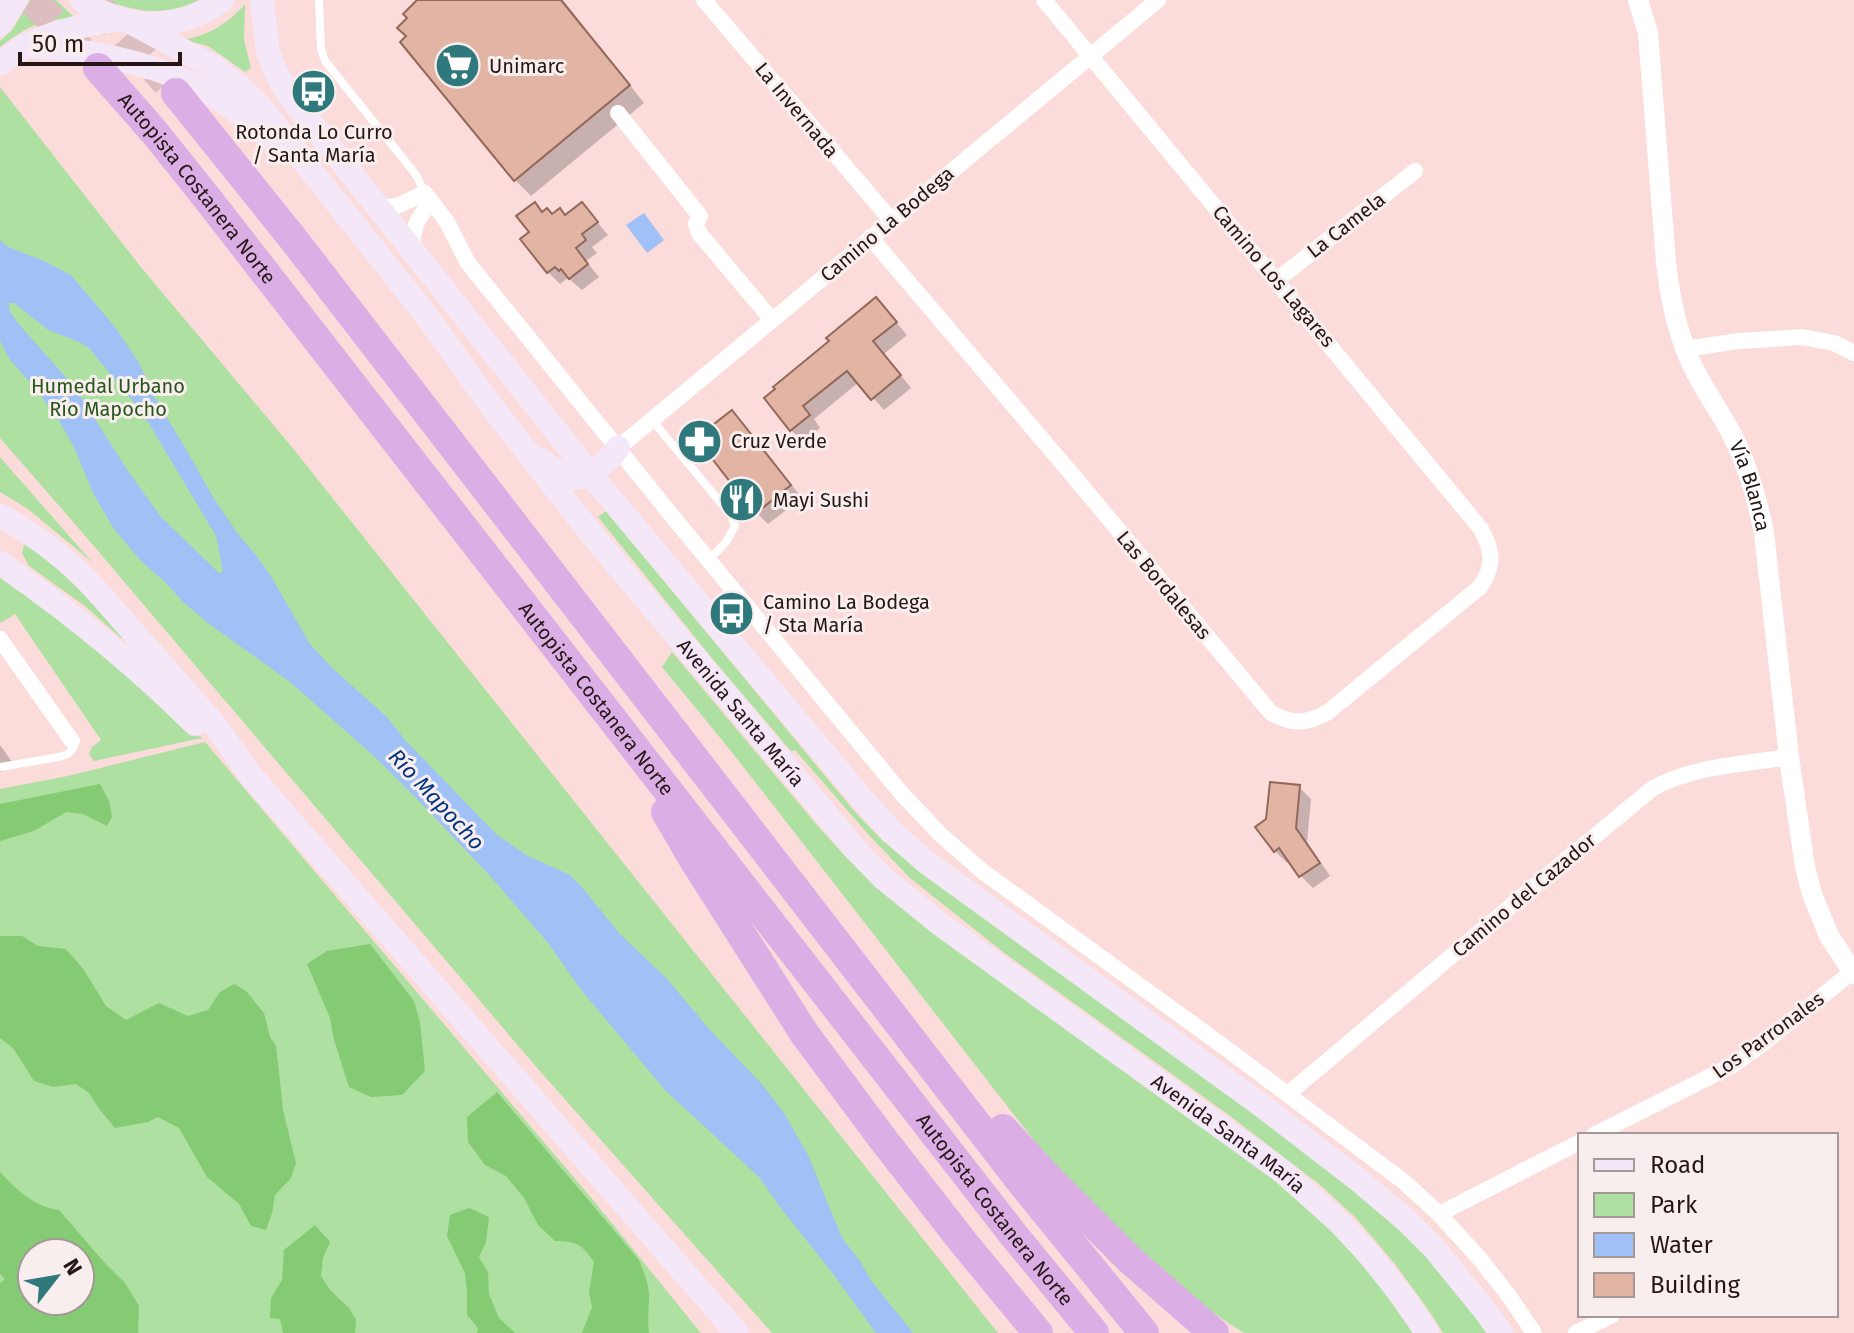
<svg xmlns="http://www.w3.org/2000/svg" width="1854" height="1333" font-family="'Fira Sans',sans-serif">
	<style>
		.green { fill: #ade0a1; fill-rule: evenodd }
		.forest { fill: #84cb73; fill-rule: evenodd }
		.water { fill: #a0c1f6; fill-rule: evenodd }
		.shadow { fill: #0003 }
		.building { fill: #e2b4a4; stroke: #92685a; stroke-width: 2 }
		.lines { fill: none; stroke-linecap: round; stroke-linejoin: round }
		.motorway-tunnel { stroke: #dbbebd; stroke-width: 30; stroke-dasharray: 30 15; stroke-linecap: butt }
		.service { stroke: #fff; stroke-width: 8 }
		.minor { stroke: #fff; stroke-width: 16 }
		.tertiary { stroke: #fff; stroke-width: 20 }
		.secondary { stroke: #f4e7f8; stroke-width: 24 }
		.motorway { stroke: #dbafe6; stroke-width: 30 }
		.labels { text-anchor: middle; stroke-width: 6; stroke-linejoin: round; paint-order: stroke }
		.poi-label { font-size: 20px; fill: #271616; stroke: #f9eeee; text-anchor: start }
		.street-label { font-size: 20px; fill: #271616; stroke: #f9eeee }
		.park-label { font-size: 20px; fill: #27551b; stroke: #f9eeee }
		.water-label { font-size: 22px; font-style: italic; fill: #03357f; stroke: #f9eeee }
	</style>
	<rect width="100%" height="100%" fill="#fbdcdb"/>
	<path class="green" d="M30,0H56L75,18C40,20 28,26 0,47V41L13,29Z
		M107,0H199C168,15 139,14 107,0Z
		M245,4L244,40L251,68L245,72L208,46L183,40C209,35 228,24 245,4Z
		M0,87L140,266L291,446L998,1333H772L538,1069L81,531L0,438Z
		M0,457L92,562L28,509L0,492Z
		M606,511L855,812L882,840L911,864L1306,1151L1358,1191L1433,1260L1488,1333H1443L1432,1315L1395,1264L1356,1218L1319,1184L1230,1116L1003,952L910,878L867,833L795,750L791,751L711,657L598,517Z
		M25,542L73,577L125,636L121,638L85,606L29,566L22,553Z
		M5,573L175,710L202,738L94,761L89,754L92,747L101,740L15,614L1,623L0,622V578Z
		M672,652L817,825L845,856L876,885L1277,1182L1337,1236L1373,1277L1413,1333H1244L1179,1291L1064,1179L731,751L662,667Z
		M205,742L593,1200L701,1333H0V789L68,776ZM32,1253H80V1301H32Z"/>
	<path class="forest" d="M100,784L109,801L112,817L107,826L83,814L66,812L34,831L0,841V804Z
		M0,936H22L38,946L66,949L84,970L106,1006L126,1020L159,1003L188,1016L208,1010L220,992L234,984L246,991L264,1013L270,1037L276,1046L283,1110L296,1163L291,1178L275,1195L272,1213L266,1230L251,1226L239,1204L207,1177L179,1128L158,1117L148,1122L115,1128L100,1110L89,1093L76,1084L53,1087L34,1081L13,1048L0,1038Z
		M370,944L414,1001L420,1022L425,1071L402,1095L371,1097L349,1087L334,1040L330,1018L307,964L327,951Z
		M497,1092L639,1260C644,1273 650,1286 649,1299C649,1311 647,1321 649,1333H582L592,1307L589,1292L594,1262C582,1244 576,1241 555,1241L538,1225L524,1198L506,1176L485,1165L468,1142L467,1117Z
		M0,1172C17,1190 34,1207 59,1210L104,1262L125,1283L139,1306L138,1333H0V1283L5,1279L0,1274ZM32,1253H80V1301H32Z
		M469,1208L489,1217L486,1242L479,1257L488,1272L489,1294L499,1318L515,1333H477L478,1328L467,1315V1293L465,1273L447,1236L450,1215Z
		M315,1225L330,1242L323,1258L321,1276L330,1290L349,1308L356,1320L355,1333H283L280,1319L270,1318L271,1298L282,1280L284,1250Z"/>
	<path class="water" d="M644,213L664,240L647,253L626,225Z
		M0,240L8,247L44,261L71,275L115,327L139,363L155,398L183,444L213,497L238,534L256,555L272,578L310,644L332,668L387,717L406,741L497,835L528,856L570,875L586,892L619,933L667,979L710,1030L761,1083L784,1113L808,1155L842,1238L860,1261L870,1279L913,1333H876L831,1271L783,1211L759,1177L665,1090L582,991L548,943L491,877L421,803L374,756L290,682L208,623L183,602L164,581L142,562L114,529L94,495L73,445L59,421L37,390L10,360L0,341ZM9,303H14L48,330L77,341L89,348L132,400L148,422L216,536L223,572L219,573L161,517L128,471L76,389L17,322L9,310Z"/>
	<path class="shadow" d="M419,0H563L644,103L531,196L515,180L408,36L410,18Z
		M582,204L608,235L592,247L597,253L586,261L599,277L582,290L568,278L560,284L548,272L532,232L543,214L566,217Z
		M876,299L907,335L884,354L911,388L884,410L859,382L814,419L820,428L803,442L791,430L832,341Z
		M732,412L744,424L802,498L768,524L756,512Z
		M0,745L13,763L0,772Z
		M1299,787L1311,799L1307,842L1330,876L1313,888L1301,876L1290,861L1287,863L1275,851Z"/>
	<path class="building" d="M417,0H561L630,85L514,181L400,42L406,36L397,28L407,18L403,14Z
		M535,202L542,212L547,208L552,214L560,208L565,215L582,202L598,222L582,234L586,240L576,248L588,264L569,279L561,269L559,271L555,267L547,273L520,239L529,232L516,216Z
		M876,297L897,322L873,341L901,375L871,400L847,371L803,406L810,415L790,431L764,398L775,389L773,387L829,341L826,338Z
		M732,410L791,485L755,514L696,438Z
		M1270,782L1300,785L1296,828L1320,863L1299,877L1279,848L1274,852L1255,827L1266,819Z"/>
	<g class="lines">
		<path class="motorway-tunnel" d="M32,0L81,50
			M95,3L167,83"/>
		<path class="service" d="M319,0L321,49L325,61L417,176L424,193
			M652,420L731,515L735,526L726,542L709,560
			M0,767L59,757L68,754L74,747L72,741"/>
		<path class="minor" d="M704,0L891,220
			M618,113L700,216L696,224L699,233L772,320
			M380,208L397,206L425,193L447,222L468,263L677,522L902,794L941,835L982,871L1227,1049L1403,1181L1439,1214L1480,1259L1509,1296L1534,1333
			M870,237L1070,472L1271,713C1293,725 1307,724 1328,712L1480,587C1495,565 1493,552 1481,529L1044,0
			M413,250C412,227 417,219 431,202
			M1277,280L1415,171
			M1684,349L1739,341L1802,337L1834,343L1854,353
			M618,448L1158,0
			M0,639L72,741
			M1288,1094L1519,899L1653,788C1694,766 1744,764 1789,757
			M1594,1135L1733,1065L1761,1045L1852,972
			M1439,1214L1580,1142
			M1576,1333L1612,1315"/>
		<path class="tertiary" id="s1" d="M1638,0L1648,33L1666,262C1670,299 1677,335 1694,369C1707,395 1725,418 1737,445C1750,473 1758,503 1764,533L1789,757L1805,867L1812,894L1829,936L1854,974"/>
		<g class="secondary">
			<path d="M82,0C125,31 180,32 222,0"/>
			<path d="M262,0L268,52L276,72L288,94L591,475L864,801L892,832L926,862L1261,1105L1361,1182L1407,1221L1434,1248L1486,1312L1501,1333"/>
			<path id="s2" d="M130,22L214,67L238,85L259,105L426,315L492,407L593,536L857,851L883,878L940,924L1283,1172L1338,1221L1367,1252L1403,1297L1427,1333"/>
			<path d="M0,24L16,0"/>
			<path d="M23,46C80,49 139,59 191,83C222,97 250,122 276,143"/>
			<path d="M0,64C37,33 72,28 118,19"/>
			<path d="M539,459C577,487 589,483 618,448"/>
			<path d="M0,516C37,535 68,560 96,590L214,724L252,777L737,1333"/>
			<path d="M0,563C69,611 135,664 195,724"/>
		</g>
		<g class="motorway">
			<path id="s3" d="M98,68L155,133L207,198L1012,1233L1094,1333"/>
			<path d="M176,93L294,240L1022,1183L1144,1333"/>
			<path d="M666,812L694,860L804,1033L882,1138L963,1242L1038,1333"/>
			<path d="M1003,1129L1052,1182L1129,1259L1214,1333"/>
		</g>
	</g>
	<defs>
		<symbol id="supermarket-disc" viewBox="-11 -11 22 22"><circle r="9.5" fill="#2f797c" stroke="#f9eeee"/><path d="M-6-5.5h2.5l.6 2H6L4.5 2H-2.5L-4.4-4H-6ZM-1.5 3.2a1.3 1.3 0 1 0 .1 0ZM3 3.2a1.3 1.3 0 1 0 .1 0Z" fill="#fff"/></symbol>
		<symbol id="bus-disc" viewBox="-11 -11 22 22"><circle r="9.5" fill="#2f797c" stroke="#f9eeee"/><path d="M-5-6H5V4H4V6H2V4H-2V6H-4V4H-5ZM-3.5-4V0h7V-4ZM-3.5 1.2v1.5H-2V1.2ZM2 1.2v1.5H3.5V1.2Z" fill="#fff"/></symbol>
		<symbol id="pharmacy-disc" viewBox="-11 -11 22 22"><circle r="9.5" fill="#2f797c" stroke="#f9eeee"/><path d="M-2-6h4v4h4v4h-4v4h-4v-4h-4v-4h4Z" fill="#fff"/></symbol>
		<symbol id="restaurant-disc" viewBox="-11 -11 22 22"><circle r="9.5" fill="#2f797c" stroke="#f9eeee"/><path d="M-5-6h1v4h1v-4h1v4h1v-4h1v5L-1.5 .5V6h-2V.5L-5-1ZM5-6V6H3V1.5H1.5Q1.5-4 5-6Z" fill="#fff"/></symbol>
	</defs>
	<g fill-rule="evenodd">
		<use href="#supermarket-disc" x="432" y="40" width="51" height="51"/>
		<use href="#bus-disc" x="288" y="66" width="51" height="51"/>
		<use href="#pharmacy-disc" x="674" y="416" width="51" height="51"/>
		<use href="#restaurant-disc" x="716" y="474" width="51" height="51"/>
		<use href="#bus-disc" x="706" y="588" width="51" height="51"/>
	</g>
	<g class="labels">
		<g class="poi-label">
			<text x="489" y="73">Unimarc</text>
			<text x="314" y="139" text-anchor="middle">Rotonda Lo Curro<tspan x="314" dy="23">/ Santa María</tspan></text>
			<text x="731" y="448">Cruz Verde</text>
			<text x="773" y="507">Mayi Sushi</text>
			<text x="763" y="609">Camino La Bodega<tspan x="763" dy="23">/ Sta María</tspan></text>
		</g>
		<g class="street-label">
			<text transform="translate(797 110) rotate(50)" y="7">La Invernada</text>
			<text dy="7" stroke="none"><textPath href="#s3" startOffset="156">Autopista Costanera Norte</textPath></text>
			<text transform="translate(887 224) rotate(-40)" y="7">Camino La Bodega</text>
			<text transform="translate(1346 225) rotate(-38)" y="7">La Camela</text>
			<text transform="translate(1274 276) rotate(50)" y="7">Camino Los Lagares</text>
			<text dy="7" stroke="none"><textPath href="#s1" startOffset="506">Vía Blanca</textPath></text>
			<text transform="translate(1164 585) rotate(50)" y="7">Las Bordalesas</text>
			<text dy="7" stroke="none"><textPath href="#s3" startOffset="804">Autopista Costanera Norte</textPath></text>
			<text dy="7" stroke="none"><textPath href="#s2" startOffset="930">Avenida Santa María</textPath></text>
			<text transform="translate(1524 895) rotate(-40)" y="7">Camino del Cazador</text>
			<text transform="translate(1768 1035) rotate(-36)" y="7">Los Parronales</text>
			<text dy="7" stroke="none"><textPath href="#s2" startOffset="1578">Avenida Santa María</textPath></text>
			<text dy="7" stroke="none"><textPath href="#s3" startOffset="1452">Autopista Costanera Norte</textPath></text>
		</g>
		<g class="park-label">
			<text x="108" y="393">Humedal Urbano<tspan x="108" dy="23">Río Mapocho</tspan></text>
		</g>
		<g class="water-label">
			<text transform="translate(437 799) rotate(47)" y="8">Río Mapocho</text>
		</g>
	</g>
	<rect x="1578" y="1133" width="260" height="184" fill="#f9eeee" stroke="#a59898" stroke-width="2"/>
	<rect x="1594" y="1159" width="40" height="12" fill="#f4e7f8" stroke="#a59898" stroke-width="2"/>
	<text x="1650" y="1173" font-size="24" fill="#271616">Road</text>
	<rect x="1594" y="1193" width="40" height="24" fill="#ade0a1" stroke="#a59898" stroke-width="2"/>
	<text x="1650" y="1213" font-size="24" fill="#271616">Park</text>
	<rect x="1594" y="1233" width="40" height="24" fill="#a0c1f6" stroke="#a59898" stroke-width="2"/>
	<text x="1650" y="1253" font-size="24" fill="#271616">Water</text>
	<rect x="1594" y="1273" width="40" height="24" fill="#e2b4a4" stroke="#a59898" stroke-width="2"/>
	<text x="1650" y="1293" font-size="24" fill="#271616">Building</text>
	<g transform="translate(56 1277) rotate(59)"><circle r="38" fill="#f9eeee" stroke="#a59898" stroke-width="2"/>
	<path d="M0-6L14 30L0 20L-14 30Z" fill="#2f797c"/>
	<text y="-12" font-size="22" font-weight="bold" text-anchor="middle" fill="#271616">N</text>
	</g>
	<path d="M20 52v12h160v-12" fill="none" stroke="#271616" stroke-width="4"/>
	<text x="32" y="52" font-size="24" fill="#271616" stroke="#f9eeee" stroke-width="6" paint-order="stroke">50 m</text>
</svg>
